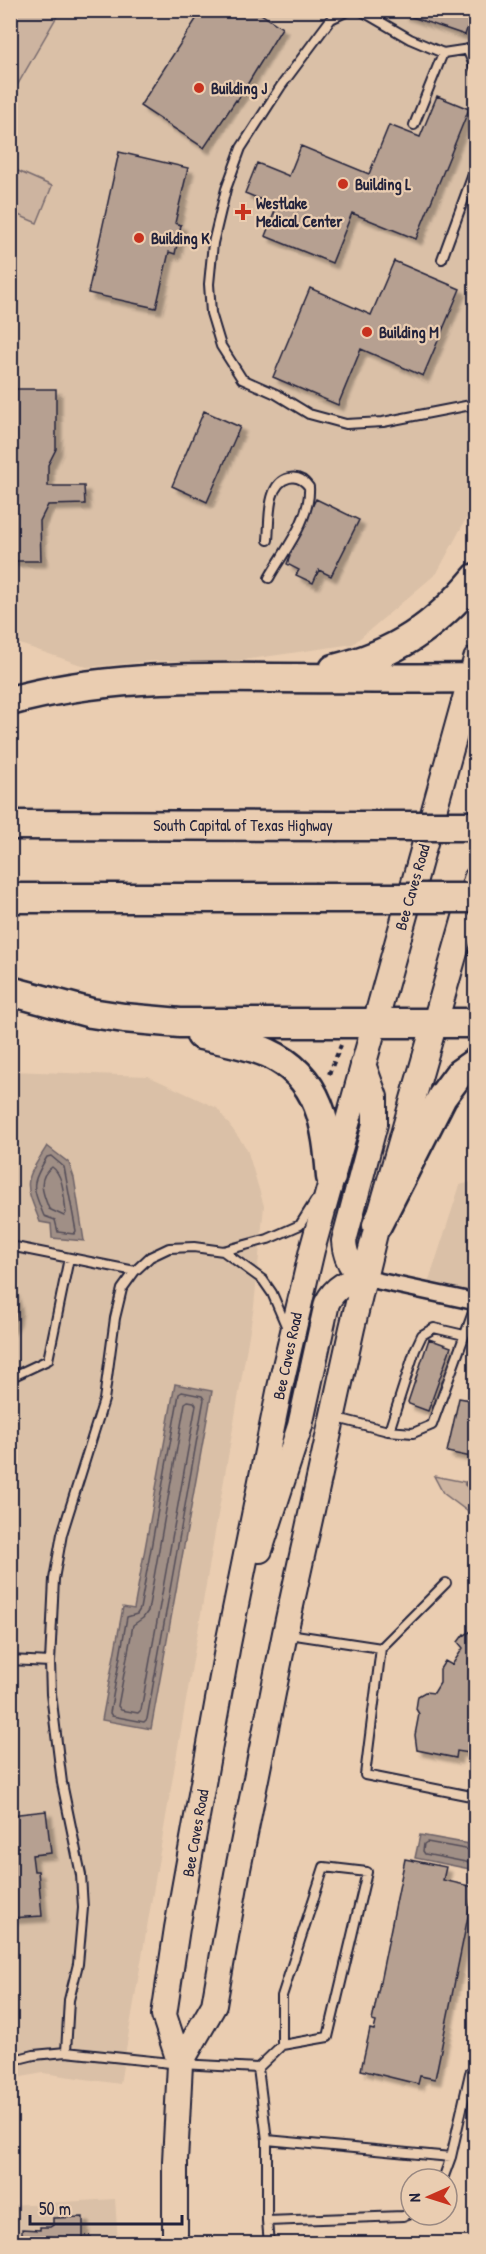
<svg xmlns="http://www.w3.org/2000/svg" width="486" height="2254" font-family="'Patrick Hand',sans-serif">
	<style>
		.built { fill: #dac0a7 }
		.green { fill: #cdb4a0; stroke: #786b6e; stroke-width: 1.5 }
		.water { fill: #a08f86; stroke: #6e6368; stroke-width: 1.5 }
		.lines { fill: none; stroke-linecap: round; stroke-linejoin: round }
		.shore { stroke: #544e59; stroke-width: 1.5 }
		.stream { stroke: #6e6368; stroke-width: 6 }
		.building { fill: #b6a091; stroke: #22223b; stroke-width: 1.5; filter: url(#shadow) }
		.lane-casing { stroke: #22223b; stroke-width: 12 }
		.street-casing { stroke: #22223b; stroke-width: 20 }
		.primary-casing { stroke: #22223b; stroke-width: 28 }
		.highway-casing { stroke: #22223b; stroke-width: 33 }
		.path { stroke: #22223b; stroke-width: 4; stroke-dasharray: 4.5 4.5; stroke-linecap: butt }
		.lane { stroke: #eacdb1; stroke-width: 8 }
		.street { stroke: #eacdb1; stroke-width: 15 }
		.primary { stroke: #eacdb1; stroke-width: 24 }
		.highway { stroke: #eacdb1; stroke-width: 28 }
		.highway-bridge-casing { stroke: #22223b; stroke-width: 33; stroke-linecap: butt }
		.highway-bridge { stroke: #eacdb1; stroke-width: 28 }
		.poi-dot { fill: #c8321e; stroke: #eacdb1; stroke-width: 2 }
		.labels { text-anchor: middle; stroke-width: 4.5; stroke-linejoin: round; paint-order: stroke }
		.poi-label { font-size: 16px; font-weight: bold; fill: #22223b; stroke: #eacdb1; text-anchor: start }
		.street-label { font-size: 16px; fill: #22223b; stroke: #eacdb1 }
	</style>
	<defs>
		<filter id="shadow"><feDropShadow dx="5.5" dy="5.5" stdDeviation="1.5" flood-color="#0004"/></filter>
	</defs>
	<rect width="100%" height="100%" fill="#eacdb1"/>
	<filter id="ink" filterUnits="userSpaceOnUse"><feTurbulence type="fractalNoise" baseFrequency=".0167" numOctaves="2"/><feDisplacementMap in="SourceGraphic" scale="12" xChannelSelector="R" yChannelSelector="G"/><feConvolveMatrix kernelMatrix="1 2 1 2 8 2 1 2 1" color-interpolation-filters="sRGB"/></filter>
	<g filter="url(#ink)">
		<path class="built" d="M60,11H475V491L467,517L437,573L353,644L236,661H155L87,667L11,641V96Z
			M11,1071L148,1076L217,1108L247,1149L264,1206L254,1306L120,2084L43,2073L11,2079Z
			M475,1181V1302L425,1293L460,1185Z
			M115,2199L118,2243L11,2244V2205Z"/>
		<path class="green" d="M11,10L60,11L11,96L10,11Z
			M11,168L52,186L37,223L11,212Z
			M434,1476L475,1484V1517L443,1493Z"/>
		<path class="water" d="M47,1146L69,1163L74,1178L84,1241L52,1238L51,1224L40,1222C24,1181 23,1184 47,1146Z
			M175,1384L212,1391L151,1729L102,1720L123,1607L134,1609Z
			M420,1835L475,1845V1870L415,1858Z"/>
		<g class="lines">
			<path class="shore" d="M51,1156L64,1167L76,1231L74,1234L58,1232L55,1220L44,1216C32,1186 30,1185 47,1157Z
				M52,1167C64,1175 64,1199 66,1213L64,1216L49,1209C43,1194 36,1178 52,1167Z
				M182,1392L202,1396L204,1399L147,1719L144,1722L112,1716L110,1713L127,1617L137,1614L140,1609L179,1394Z
				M188,1401L194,1402L196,1405L141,1710L138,1713L121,1710L118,1706L133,1625L143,1618L148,1611L185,1403Z
				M476,1851L427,1842L424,1844L423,1851L425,1854L476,1864"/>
			<path class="stream" d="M467,1484L476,1491"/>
		</g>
		<path class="building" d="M202,10H255L282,28L237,101L236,100L204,148L140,106Z
			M404,10H473L465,35L403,14Z
			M437,96L469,109L416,239L352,213L332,263L265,236L277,206L245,193L257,163L289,176L301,146L369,174L389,125L420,137Z
			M119,152L188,168L175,223L181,225L175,254L169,252L156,308L88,293Z
			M394,261L460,289L423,376L361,349L338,405L273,377L310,288L371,315Z
			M10,389H56V449L48,465V486H84L85,504L48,505L40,521L41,561H10Z
			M204,411L240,427L207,502L172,486Z
			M316,499L359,520L331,576L319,570L313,583L296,575L299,570L287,564L290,556L288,555Z
			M10,1291H13L17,1307L15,1319L10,1328Z
			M429,1339L451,1347L428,1411L409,1404L408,1402Z
			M459,1398L476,1401V1458L447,1452Z
			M476,1628V1754L457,1751L456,1758L417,1750L415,1735L419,1714L416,1709L418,1696L425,1692L434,1693L440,1683V1669L445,1661L452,1665L463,1648L458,1642L464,1634L465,1635Z
			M46,1811L51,1853L32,1855L34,1871H38L42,1916L10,1918V1815Z
			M405,1859L446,1867L443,1880L474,1887L435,2079L420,2076L418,2084L361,2070L370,2029L374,2030L376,2022L372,2021Z
			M83,2217V2238L91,2237V2244H17V2240H22V2229L40,2230V2227H50L53,2225V2218Z
			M368,2239V2244H311V2243Z"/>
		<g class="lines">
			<defs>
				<path id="lane" d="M350,10L331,19L281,86L241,148L226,189L213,243L209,284L211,313L221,346L242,379L276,394L309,414L346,424L383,422L476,404
					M360,10L410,39L443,53L476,48
					M467,49L476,70
					M414,125L443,53
					M442,259L476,166
					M268,540C270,522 266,483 289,478C298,476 304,480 309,487C311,519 284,551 269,578
					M10,1246L135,1271
					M223,1251L263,1280L272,1293L287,1328
					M10,1374L16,1375L48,1360L69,1258
					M337,1418L388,1431L413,1433L432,1425L476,1304
					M389,1431L415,1350L422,1335L434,1328L464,1335
					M289,1634L381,1648L365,1775L476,1797
					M381,1648L446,1583
					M10,1660L50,1662
					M66,2052L69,2000L78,1964L83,1908L81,1875L62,1783L51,1694L50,1662L54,1579L62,1534L104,1400L115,1318L122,1289L135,1271L150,1257L169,1248L194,1247L223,1251L268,1239L300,1225L315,1201
					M10,2061L34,2055L66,2052L180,2064L258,2068L282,2045L328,2037L367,1872L324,1867L282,1996V2045
					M258,2068L267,2140V2221L403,2216L411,2213
					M267,2140L451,2157L443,2179
					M451,2157L470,2073
					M267,2221L269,2244"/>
				<path id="street" d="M364,1278L476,1302"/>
				<path id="primary" d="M363,1064L375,1097V1124L344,1241C345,1257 351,1269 364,1278
					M260,1550L300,1426L327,1303C335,1287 347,1281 364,1278
					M180,2064L214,2005L237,1874L285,1633L352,1328L377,1225L476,879
					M175,2244V2161L180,2064L164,2015L177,1928L228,1644L279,1392L312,1250L476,659"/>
				<path id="highway" d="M334,669C396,654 435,627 476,578
					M10,701C97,677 185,677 274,678C341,678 408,679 476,678
					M10,825L335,826
					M10,898H314
					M10,991L91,1013L124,1018L180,1023H476
					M201,1035C223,1040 247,1044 268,1053C321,1077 327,1126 331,1177
					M377,1225L442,1097L459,1074L476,1062"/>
			</defs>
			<use href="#lane" class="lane-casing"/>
			<use href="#street" class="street-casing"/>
			<use href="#primary" class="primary-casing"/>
			<use href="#highway" class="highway-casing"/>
			<path class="path" d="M329,1074L341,1045"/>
			<use href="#lane" class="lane"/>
			<use href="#street" class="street"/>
			<use href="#primary" class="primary"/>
			<use href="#highway" class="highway"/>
			<defs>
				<path id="highway-bridge" d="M335,826H476
					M314,898H476"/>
			</defs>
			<use href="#highway-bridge" class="highway-bridge-casing"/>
			<use href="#highway-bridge" class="highway-bridge"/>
		</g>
	</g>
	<g class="poi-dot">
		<circle cx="199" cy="88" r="6"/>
		<circle cx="343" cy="184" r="6"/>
		<path d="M240 203h6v6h6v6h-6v6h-6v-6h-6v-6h6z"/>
		<circle cx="139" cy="238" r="6"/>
		<circle cx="367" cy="332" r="6"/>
	</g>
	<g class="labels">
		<g class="poi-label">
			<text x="211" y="94">Building J</text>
			<text x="355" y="190">Building L</text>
			<text x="256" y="209">Westlake<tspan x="256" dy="18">Medical Center</tspan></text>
			<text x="151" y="244">Building K</text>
			<text x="379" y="338">Building M</text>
		</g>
		<g class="street-label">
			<text x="243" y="831">South Capital of Texas Highway</text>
			<text transform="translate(412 887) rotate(-74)" y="6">Bee Caves Road</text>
			<text transform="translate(287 1356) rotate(-78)" y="6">Bee Caves Road</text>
			<text transform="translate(195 1833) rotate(-80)" y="6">Bee Caves Road</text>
		</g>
	</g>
	<rect width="486" height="2254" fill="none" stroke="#eacdb1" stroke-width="36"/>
	<rect x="18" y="18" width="450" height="2218" fill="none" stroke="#22223b" stroke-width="2" filter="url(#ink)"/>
	<g transform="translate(429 2197) rotate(267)"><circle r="28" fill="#eacdb1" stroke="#9a8982" stroke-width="1.5"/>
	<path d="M0-4.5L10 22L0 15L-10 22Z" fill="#c8321e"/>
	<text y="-9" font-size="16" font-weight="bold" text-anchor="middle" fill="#22223b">N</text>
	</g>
	<path d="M30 2215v9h152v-9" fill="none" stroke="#22223b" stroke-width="3"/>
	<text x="39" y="2215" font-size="18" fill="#22223b" stroke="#eacdb1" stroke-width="4.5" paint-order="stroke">50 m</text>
</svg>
